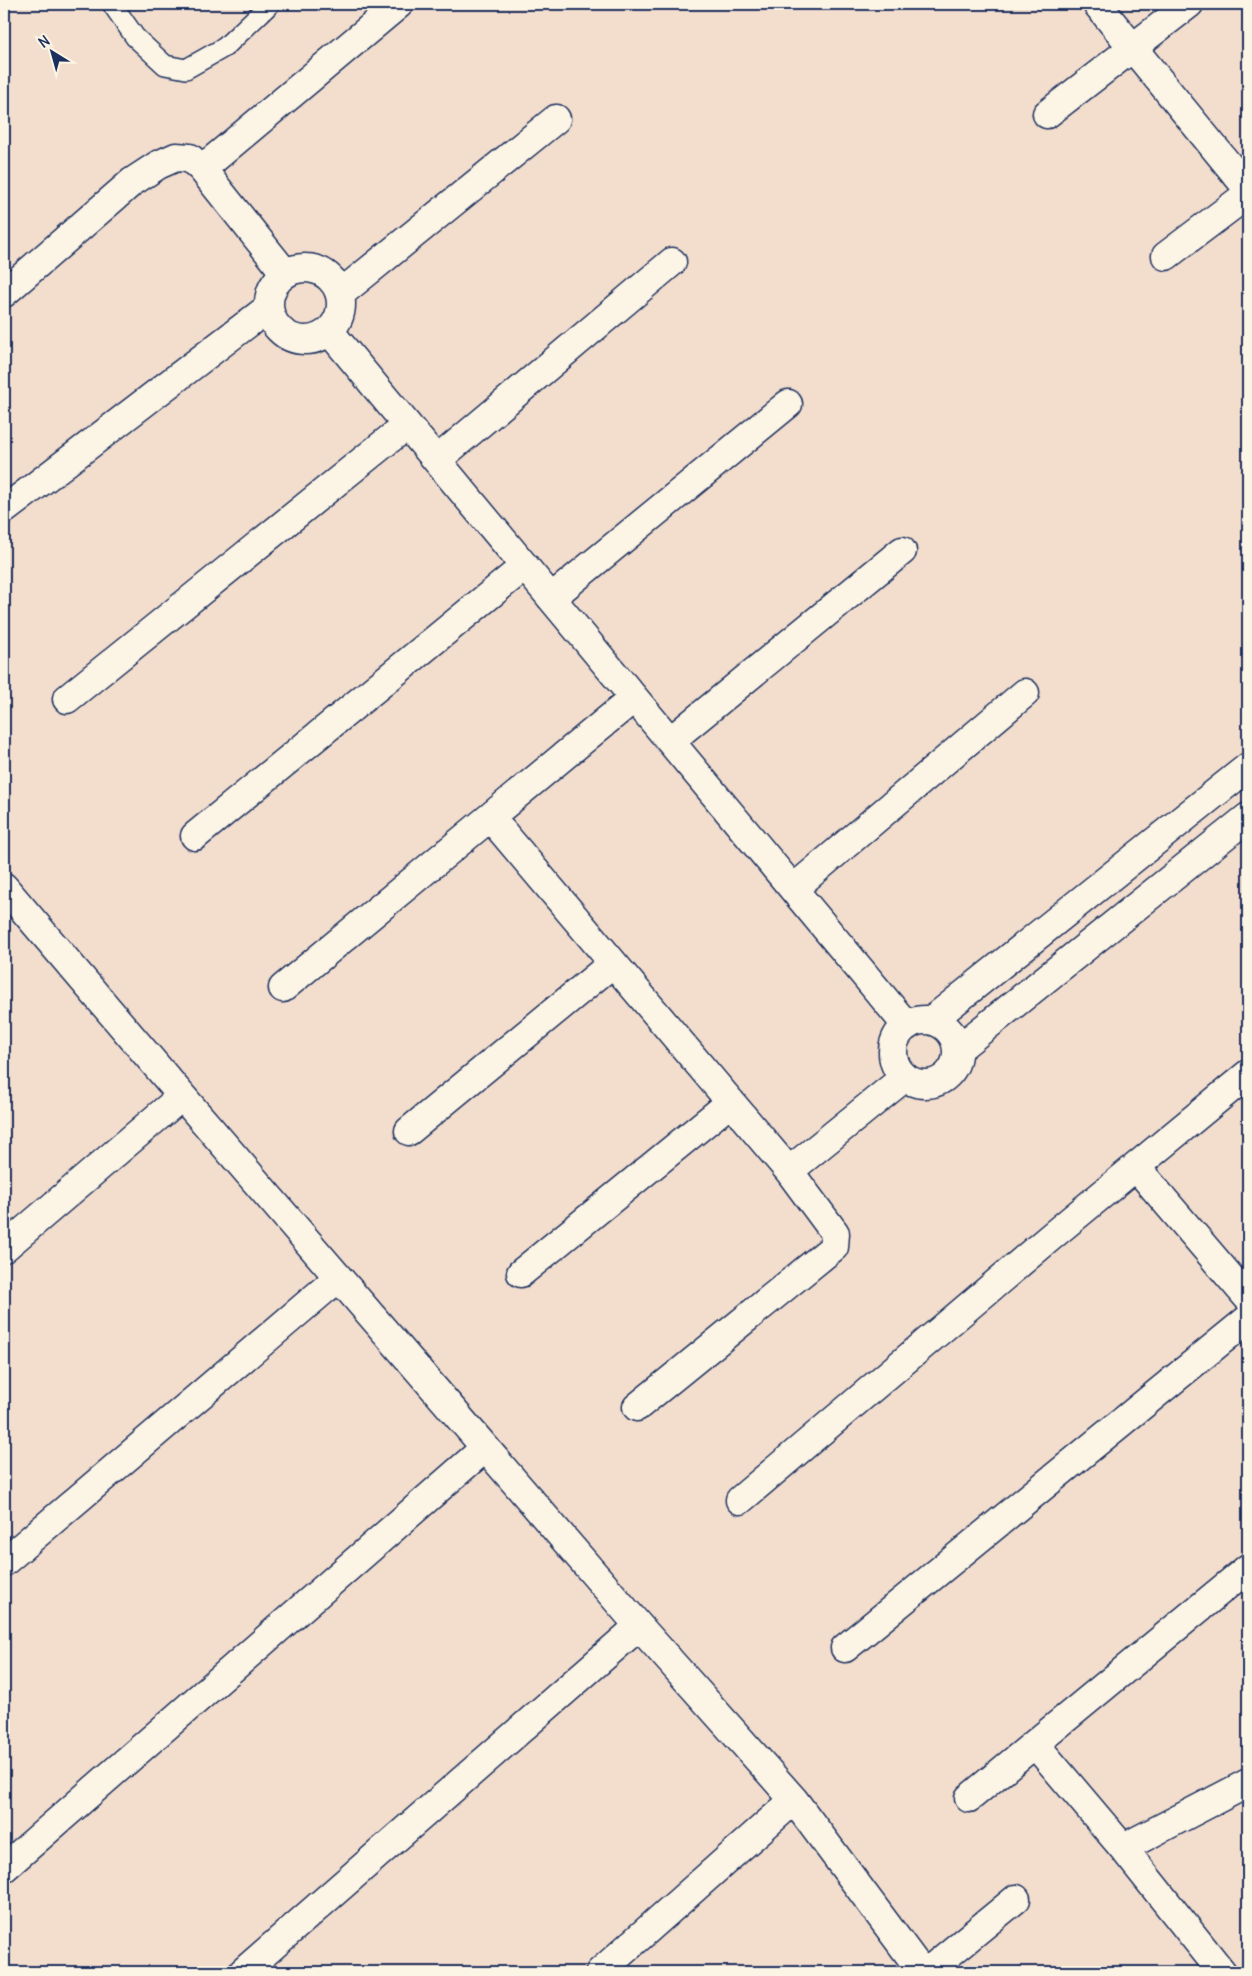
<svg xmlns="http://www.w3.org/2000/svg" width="1252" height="1976" font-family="Delius,sans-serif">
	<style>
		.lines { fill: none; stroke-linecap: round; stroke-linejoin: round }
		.lane-casing { stroke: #1b2f5e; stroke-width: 22 }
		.street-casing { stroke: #1b2f5e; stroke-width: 31 }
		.lane { stroke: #fcf5e5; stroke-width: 19 }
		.street { stroke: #fcf5e5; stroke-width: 28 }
	</style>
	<rect width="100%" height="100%" fill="#f3dece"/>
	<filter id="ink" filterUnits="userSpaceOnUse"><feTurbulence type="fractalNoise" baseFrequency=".02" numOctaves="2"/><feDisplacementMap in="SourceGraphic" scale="10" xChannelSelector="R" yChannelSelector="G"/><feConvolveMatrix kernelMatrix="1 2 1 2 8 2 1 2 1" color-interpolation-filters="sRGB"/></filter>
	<g filter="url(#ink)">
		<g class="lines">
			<defs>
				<path id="lane" d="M112,4L135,37L165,65L186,69L225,47L270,4"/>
				<path id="street" d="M1097,4L1248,189
					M1047,114L1189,4
					M202,169L399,4
					M1166,256L1248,194
					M269 304a36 36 0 1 1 72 0a36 36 0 1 1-72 0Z
					M4,293L132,182L158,165L176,157L190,158L202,169L285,273
					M340,294L556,119
					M330,332L907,1026
					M437,460L672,262
					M4,510L268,308
					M551,598L788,404
					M67,699L407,425
					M670,741L902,551
					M490,817L789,1171L905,1077
					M195,836L525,566
					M4,887L182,1096L639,1626L794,1800L922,1972
					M793,889L1025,693
					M283,988L634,698
					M932,1020L1248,767
					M893 1052a32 32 0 1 1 64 0a32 32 0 1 1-64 0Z
					M957,1050L1248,817
					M409,1131L613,963
					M1136,1167L1248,1298
					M4,1248L182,1096
					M521,1273L731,1102
					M637,1407L834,1247L835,1233L789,1171
					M740,1500L1053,1235L1248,1074
					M4,1562L338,1278
					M845,1648L1248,1319
					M1035,1744L1123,1848L1222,1972
					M969,1798L1248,1568
					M1123,1848L1248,1783
					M4,1868L485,1448
					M243,1972L639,1626
					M600,1972L794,1800
					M927,1972L1016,1899"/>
			</defs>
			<use href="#lane" class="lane-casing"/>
			<use href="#street" class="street-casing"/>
			<use href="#lane" class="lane"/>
			<use href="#street" class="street"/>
		</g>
	</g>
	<rect width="1252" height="1976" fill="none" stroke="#fcf5e5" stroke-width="20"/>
	<rect x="10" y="10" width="1232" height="1956" fill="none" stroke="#1b2f5e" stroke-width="2" filter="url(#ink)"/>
	<g transform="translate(52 52) rotate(323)" stroke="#fcf5e5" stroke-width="4" paint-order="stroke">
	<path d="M0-4L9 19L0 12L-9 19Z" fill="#1b2f5e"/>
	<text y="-8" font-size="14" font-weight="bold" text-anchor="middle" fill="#1b2f5e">N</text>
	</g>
</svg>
